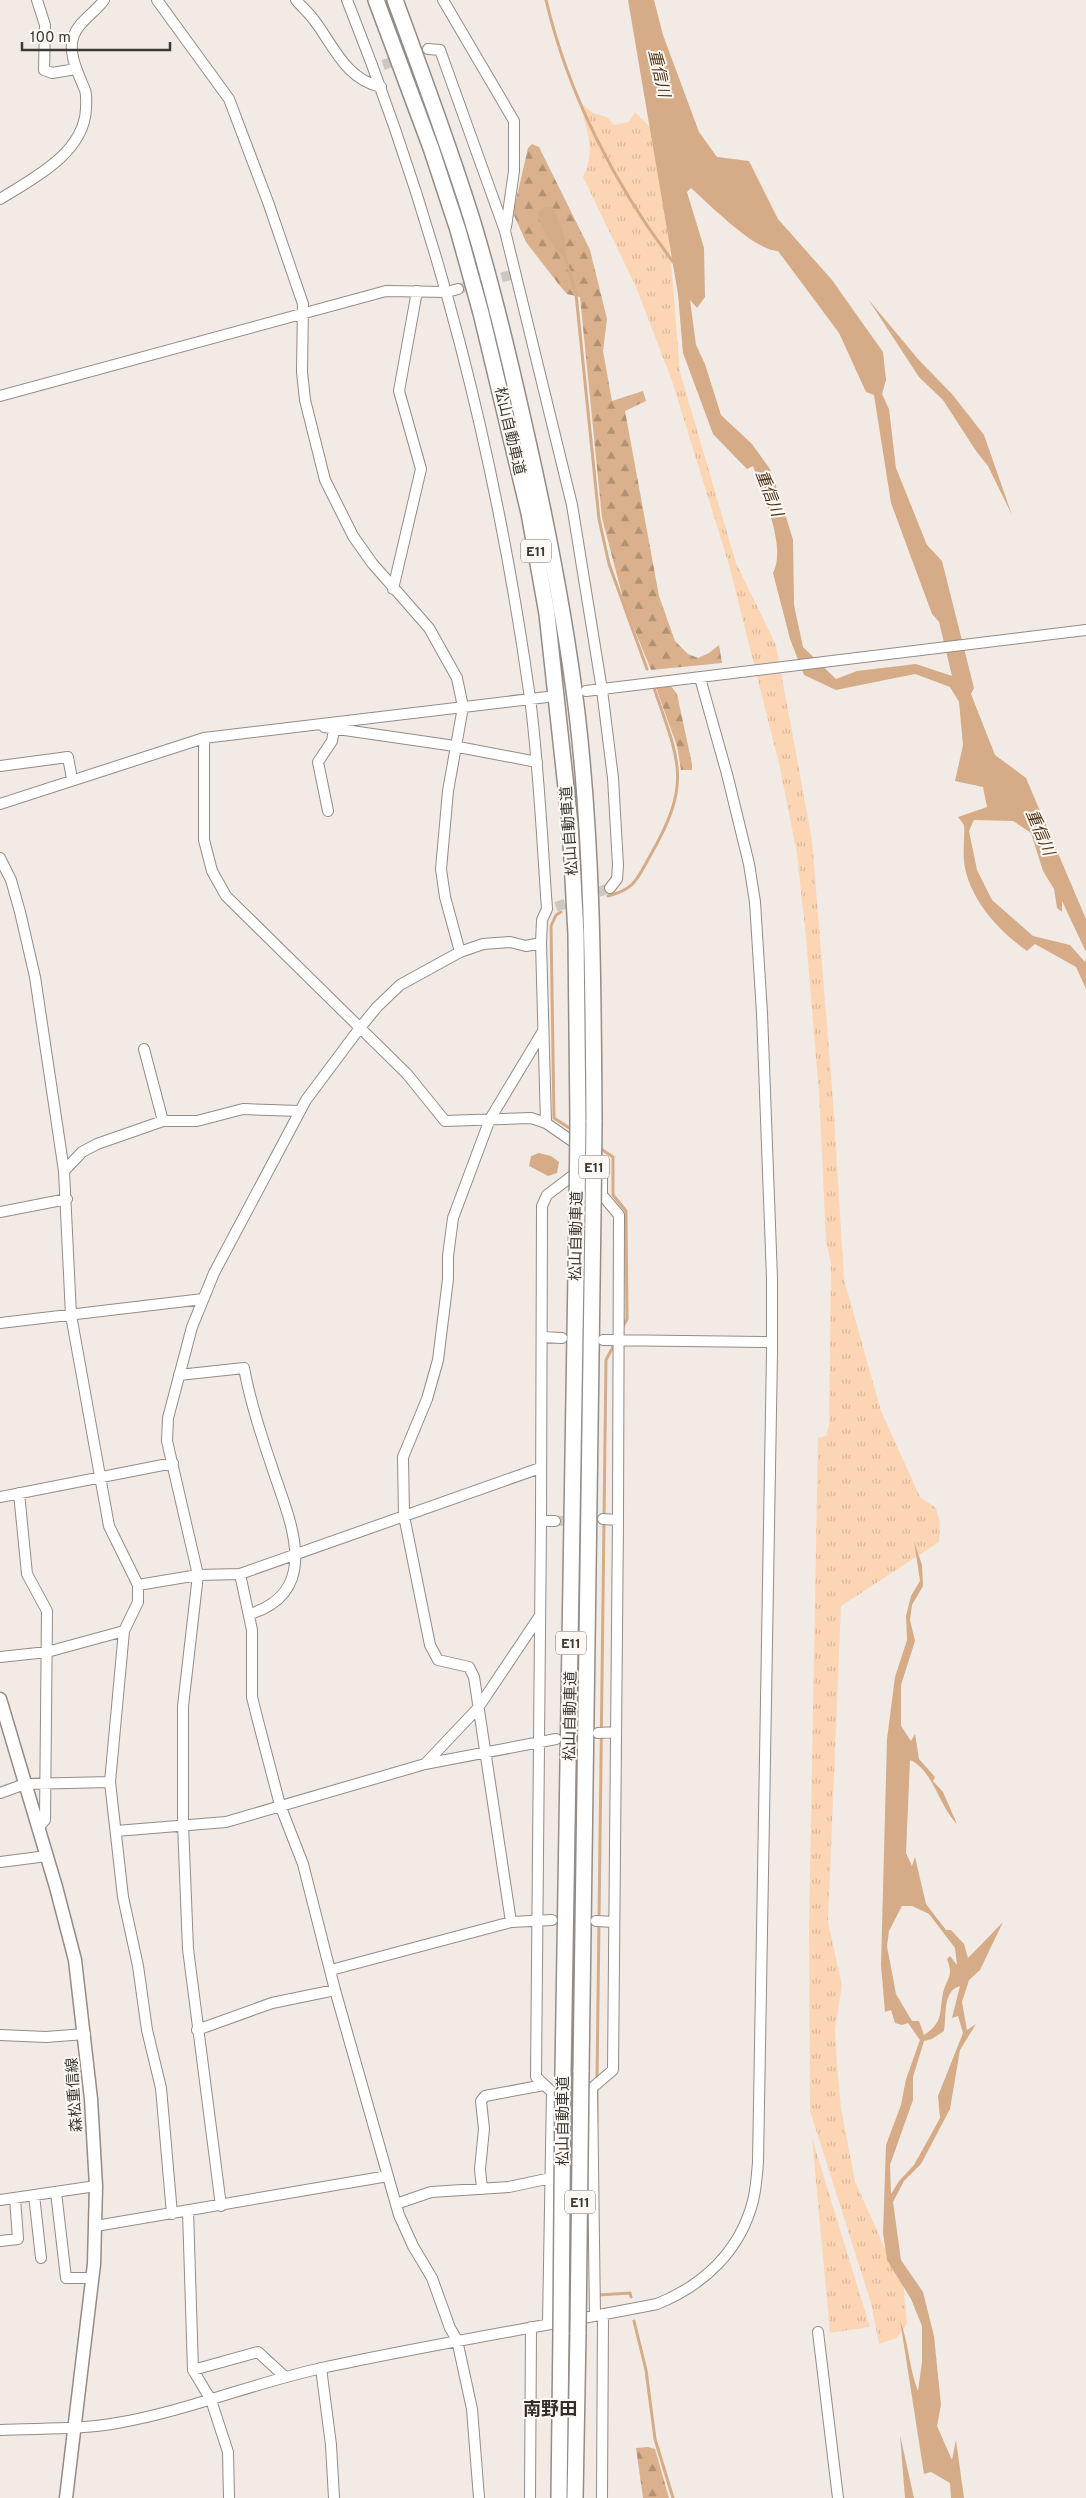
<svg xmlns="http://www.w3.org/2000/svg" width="1086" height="2498" font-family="Overpass,'Noto Sans JP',sans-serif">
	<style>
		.grass { fill: url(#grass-tufts) }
		.forest { fill: url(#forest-firs) }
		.water { fill: #d5ac87; fill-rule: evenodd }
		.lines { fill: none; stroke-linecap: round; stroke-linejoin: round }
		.stream { stroke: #d5ac87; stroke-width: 3 }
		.minor-tunnel { stroke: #cdc7c2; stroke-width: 10; stroke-dasharray: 10 5; stroke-linecap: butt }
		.minor-casing { stroke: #938c87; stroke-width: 12 }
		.major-casing { stroke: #938c87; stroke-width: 15 }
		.highway-casing { stroke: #938c87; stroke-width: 18 }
		.minor { stroke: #fff; stroke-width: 10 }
		.major { stroke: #fff; stroke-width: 12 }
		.highway { stroke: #fff; stroke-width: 15 }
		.highway-bridge-casing { stroke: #938c87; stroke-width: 18; stroke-linecap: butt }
		.highway-bridge { stroke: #fff; stroke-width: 15 }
		.labels { text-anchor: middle; stroke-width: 4; stroke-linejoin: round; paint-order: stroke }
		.shield { fill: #fef8f4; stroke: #76726f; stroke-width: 1 }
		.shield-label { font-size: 14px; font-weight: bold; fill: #3b3836 }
		.street-label { font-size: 15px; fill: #3b3836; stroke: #fef8f4 }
		.water-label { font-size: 16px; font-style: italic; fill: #4c3012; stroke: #fef8f4 }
		.quarter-label { font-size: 18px; font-weight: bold; fill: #332e2a; stroke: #fef8f4 }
	</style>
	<defs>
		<pattern id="grass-tufts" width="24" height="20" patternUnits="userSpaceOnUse" patternTransform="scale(1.25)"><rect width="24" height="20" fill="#fcd6b4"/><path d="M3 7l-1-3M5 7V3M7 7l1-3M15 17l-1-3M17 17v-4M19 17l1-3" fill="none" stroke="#d9b89b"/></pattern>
		<pattern id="forest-firs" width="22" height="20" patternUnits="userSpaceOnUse" patternTransform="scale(1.25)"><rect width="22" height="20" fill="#dab18c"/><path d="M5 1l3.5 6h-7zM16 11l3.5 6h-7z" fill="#b29173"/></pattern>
	</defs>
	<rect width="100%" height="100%" fill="#f2ebe5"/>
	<path class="grass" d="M579,101L593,113L607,117L614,125L629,122L635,112L661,138L680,372L736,563L776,645L812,840L833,1100L844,1279L881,1411L920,1497L936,1508L940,1523L939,1542L841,1606L828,1922L842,1985L835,2029L837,2065L841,2108L855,2181L885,2249L903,2280L907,2324L897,2338L879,2344L871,2303L810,2111L809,1925L818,1438L826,1436L829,1425L831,1264L826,1240L819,1093L806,938L797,854L780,768L729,565L672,381L636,287L583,177C597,150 586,129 579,101Z
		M812,2138L870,2327L830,2333Z"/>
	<path class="forest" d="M532,144L539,147L590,250L607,319L603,351L612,401L643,391L646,401L625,411L659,596L675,641L688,654L698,658L709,653L719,645L722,663L651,670L625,606L602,518L580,297L567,294L560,286L526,242L513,213L528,148Z
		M671,686L677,694L692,764V770H681L677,746L656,688Z
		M648,2447L655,2449L669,2498H643L636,2448Z"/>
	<path class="water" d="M628,0H654L663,35L699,132L717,157L749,161L778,219L832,280L883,352L886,380L882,394L889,409L896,468L927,545L942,561L974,688L971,694L995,755L1026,778L1086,919V952L1062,901V912L1057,908L1054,889L1043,871L1031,833L1013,821L974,820L969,831L977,870L992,900L1033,936L1070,945L1085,962L1086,958V989L1076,967L1035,944L1027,951C1000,932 972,902 965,868C962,855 965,838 964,825L958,817L987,807L983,787L955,781L963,745L959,702L950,687L915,674L836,690L804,675L790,639L773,573C787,546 762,494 753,466L747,469L713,434L683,353L678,294ZM691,188C709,204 755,251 778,251L839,333L866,392L874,395L891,503L932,614L939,622L952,676L916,664L857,671L836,679L803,647L794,605L793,540L784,510L770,469L752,444L721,415L705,364L696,345L690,300L697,308L705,297L704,248L687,192Z
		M544,207H552C559,221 569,242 565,257C550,245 543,231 537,213Z
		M868,299L918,359L952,394L984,435L1012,515L988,466L976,451L943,400L919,377Z
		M539,1153L551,1156L559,1162L557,1173L548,1176L529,1166L531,1156Z
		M914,1541L922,1565L923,1586L912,1605L910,1620L915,1641L901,1685V1726L911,1741L915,1734L919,1759L935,1777L933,1781L943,1792L957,1824C939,1806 933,1770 910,1760L906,1853L912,1866L915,1857L926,1904L946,1930H951L964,1944L968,1958L1003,1922L980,1970L969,1980L962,2002L967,2030L976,2024L960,2050L950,2109L921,2164L904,2181L893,2202L901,2260L923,2292L934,2336L941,2405L937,2426L952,2460L956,2440L964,2498H951L950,2483L931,2472L924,2474L900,2320C909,2344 909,2368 918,2391L922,2362V2326L911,2299L887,2260L883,2233L886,2145L901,2105L906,2079L920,2040L908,2023L902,2025L895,2023L891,2010L885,2012L881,1965L887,1739L895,1677L907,1640L906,1616L911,1596L920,1581ZM902,1906H912L929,1914L955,1948L957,1965L950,1956L947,1959C954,1977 947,1977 943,1993C939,2012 944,2022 924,2035L919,2021H912L896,1994L887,1946L889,1931ZM960,1986L952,2018L958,2016L963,2033L938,2096L940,2118L914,2165L899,2181L891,2194L890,2165L913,2100V2077L924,2041L932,2039L944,2031C947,2016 942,1991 960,1986Z
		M900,2435L914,2498H905Z"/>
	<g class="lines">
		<path class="stream" d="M546,0C568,94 615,186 674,263
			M564,254L576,294L599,519L609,564L647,669
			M608,896C635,889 637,879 650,856C692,783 680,763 654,688
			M561,912L556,915L551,926L554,1118L574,1131
			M598,1147L613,1157V1195L626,1211L627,1319L622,1328
			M597,2080L606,1360L615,1343
			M597,2086V2122
			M598,2293V2295L630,2293L631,2297
			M634,2321L646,2370L655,2439L673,2498"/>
		<path class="minor-tunnel" d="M383,65L428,49
			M458,289L511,275
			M556,907L610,888
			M555,1521L595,1520"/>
		<defs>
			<path id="minor" d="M37,0L45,25L44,70L52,73L76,69
				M157,0L229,99L268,202L303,304L302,372L305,400L325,480L353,536L372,563L429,628L457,678L463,707L448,791L441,869L445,897L460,952
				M296,0C302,7 309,13 314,20C334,46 345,79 381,87
				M347,0C438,228 496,455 530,698C539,768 542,839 547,909L542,920L541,943L546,1123L602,1162V1195L619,1215L618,1520
				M443,0L514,121V171L506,227
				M428,49L440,50L505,231L572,505L602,690L613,778L618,865L617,879L610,888
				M0,199C34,178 84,153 86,109C86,102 87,96 85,90C78,73 67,52 74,35C79,21 96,12 104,0
				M0,396L386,291L447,292L458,289
				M393,589L421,469L399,391L417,291
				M586,691L1086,630
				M324,727L448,745L537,762
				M204,738V840L212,871L226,896L407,1074L445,1121L531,1118L546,1123
				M0,766L68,757L72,779
				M0,804L204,738L547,697
				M328,811L318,762L332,741L334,729
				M0,858L11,880L20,912L35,977L64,1171L71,1315L109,1526L138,1585V1602L124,1631L110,1782L123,1897L138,1966L147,2030L161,2088L172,2214
				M144,1049L163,1121
				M64,1171L82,1152L97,1144L163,1121H197L243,1109L300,1111
				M0,1212L67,1199
				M0,1323L203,1299
				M542,1337L562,1338
				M603,1340L772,1342
				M179,1375L244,1368C250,1401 260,1432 271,1464C287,1515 326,1590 250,1614
				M19,1493L27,1574L47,1611L45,1820L38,1828
				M0,1497L173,1463
				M541,1521H555
				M240,1574L252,1630V1697L258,1721L280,1805L303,1864L335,1990L399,2215L413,2246L432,2278L450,2328L457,2340L472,2409L479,2498
				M138,1585L198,1575L240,1574L540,1468
				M0,1657L47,1652L124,1631
				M598,1733L616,1732
				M425,1764L556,1739
				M0,1793L25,1784L110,1782
				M116,1831L226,1822L425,1764L478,1708L539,1617
				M0,1862L47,1856
				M596,1921L614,1922
				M511,1922L474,1677L469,1667L438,1660L430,1645L404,1516L403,1457L427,1399L438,1360L448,1279V1256L453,1218L490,1119L543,1031
				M331,1970L511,1922L552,1920
				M197,2030L272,2003L335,1990
				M0,2035L46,2037L85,2034
				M482,2189L480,2169L484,2129L481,2101L485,2096L544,2085
				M56,2192L66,2278H92
				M34,2195L41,2258
				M0,2200L96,2186
				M396,2204L431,2192L509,2187L551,2178
				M221,2206L188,1949L183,1824V1706L198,1575L167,1441L168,1418L192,1327L214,1273L306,1100L359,1029L377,1007L400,985L460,952L483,944L510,942L526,946L541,943
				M188,2211L193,2370L211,2400L228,2452L229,2498
				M96,2226L388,2176
				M0,2241L18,2239L15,2198
				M595,2316L592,2088L613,2070L618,1520L603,1519
				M548,2323L552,2092L536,2077L541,1521L542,1206L547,1195L580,1170
				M818,2332L838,2498
				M321,2368L331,2445L334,2498
				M193,2370L258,2352L284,2376
				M0,2430C39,2428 79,2430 117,2423C187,2411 253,2383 322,2368C433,2344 545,2326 657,2304C704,2285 740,2251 753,2201C756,2189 757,2175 758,2162L772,1353V1278L762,1013L755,902L749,864L727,774L700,678
				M530,2498L531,2327
				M602,2498L603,2314"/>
			<path id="major" d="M0,1699L56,1887L75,1960L91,2099L96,2186L94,2264L66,2498"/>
			<path id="highway" d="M376,0L431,148L458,230L481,313L529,513L547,614L570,824L576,934L578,1123
				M395,0C422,74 450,148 473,223C493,289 509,357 524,424C546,520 565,616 577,713C593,849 593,985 594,1122
				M581,2072L593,1212
				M563,2073L577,1212
				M559,2498L561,2333
				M575,2498L578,2332"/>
		</defs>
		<use href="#minor" class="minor-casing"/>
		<use href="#major" class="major-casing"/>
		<use href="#highway" class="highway-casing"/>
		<use href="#minor" class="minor"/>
		<use href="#major" class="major"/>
		<use href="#highway" class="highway"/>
		<defs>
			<path id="highway-bridge" d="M577,1212L578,1123
				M593,1212L594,1122
				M578,2332L581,2072
				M561,2333L563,2073"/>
		</defs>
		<use href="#highway-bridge" class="highway-bridge-casing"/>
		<use href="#highway-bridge" class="highway-bridge"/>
	</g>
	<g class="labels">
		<g class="shield">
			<rect x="521" y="539.5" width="30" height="23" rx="4"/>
			<rect x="579" y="1155.5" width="30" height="23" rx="4"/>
			<rect x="556" y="1631.5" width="30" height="23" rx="4"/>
			<rect x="565" y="2190.5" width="30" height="23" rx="4"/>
		</g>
		<g class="shield-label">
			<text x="536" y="556">E11</text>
			<text x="594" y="1172">E11</text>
			<text x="571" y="1648">E11</text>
			<text x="580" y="2207">E11</text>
		</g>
		<g class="street-label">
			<text transform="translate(510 431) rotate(77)" y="5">松山自動車道</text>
			<text transform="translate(569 831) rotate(-94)" y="5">松山自動車道</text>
			<text transform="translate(576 1236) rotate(-89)" y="5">松山自動車道</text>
			<text transform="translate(570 1716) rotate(-89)" y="5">松山自動車道</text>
			<text transform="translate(74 2095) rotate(-94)" y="5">森松重信線</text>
			<text transform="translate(563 2121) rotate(-90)" y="5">松山自動車道</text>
		</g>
		<g class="water-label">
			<text transform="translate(660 73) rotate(77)" y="6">重信川</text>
			<text transform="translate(770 493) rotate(69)" y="6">重信川</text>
			<text transform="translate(1041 832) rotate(67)" y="6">重信川</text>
		</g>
		<g class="quarter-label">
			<text x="550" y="2415">南野田</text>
		</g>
	</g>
	<path d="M22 42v8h148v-8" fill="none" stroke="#3b3836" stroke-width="2.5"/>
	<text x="30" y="42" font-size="15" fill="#3b3836" stroke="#fef8f4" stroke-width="4" paint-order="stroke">100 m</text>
</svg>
